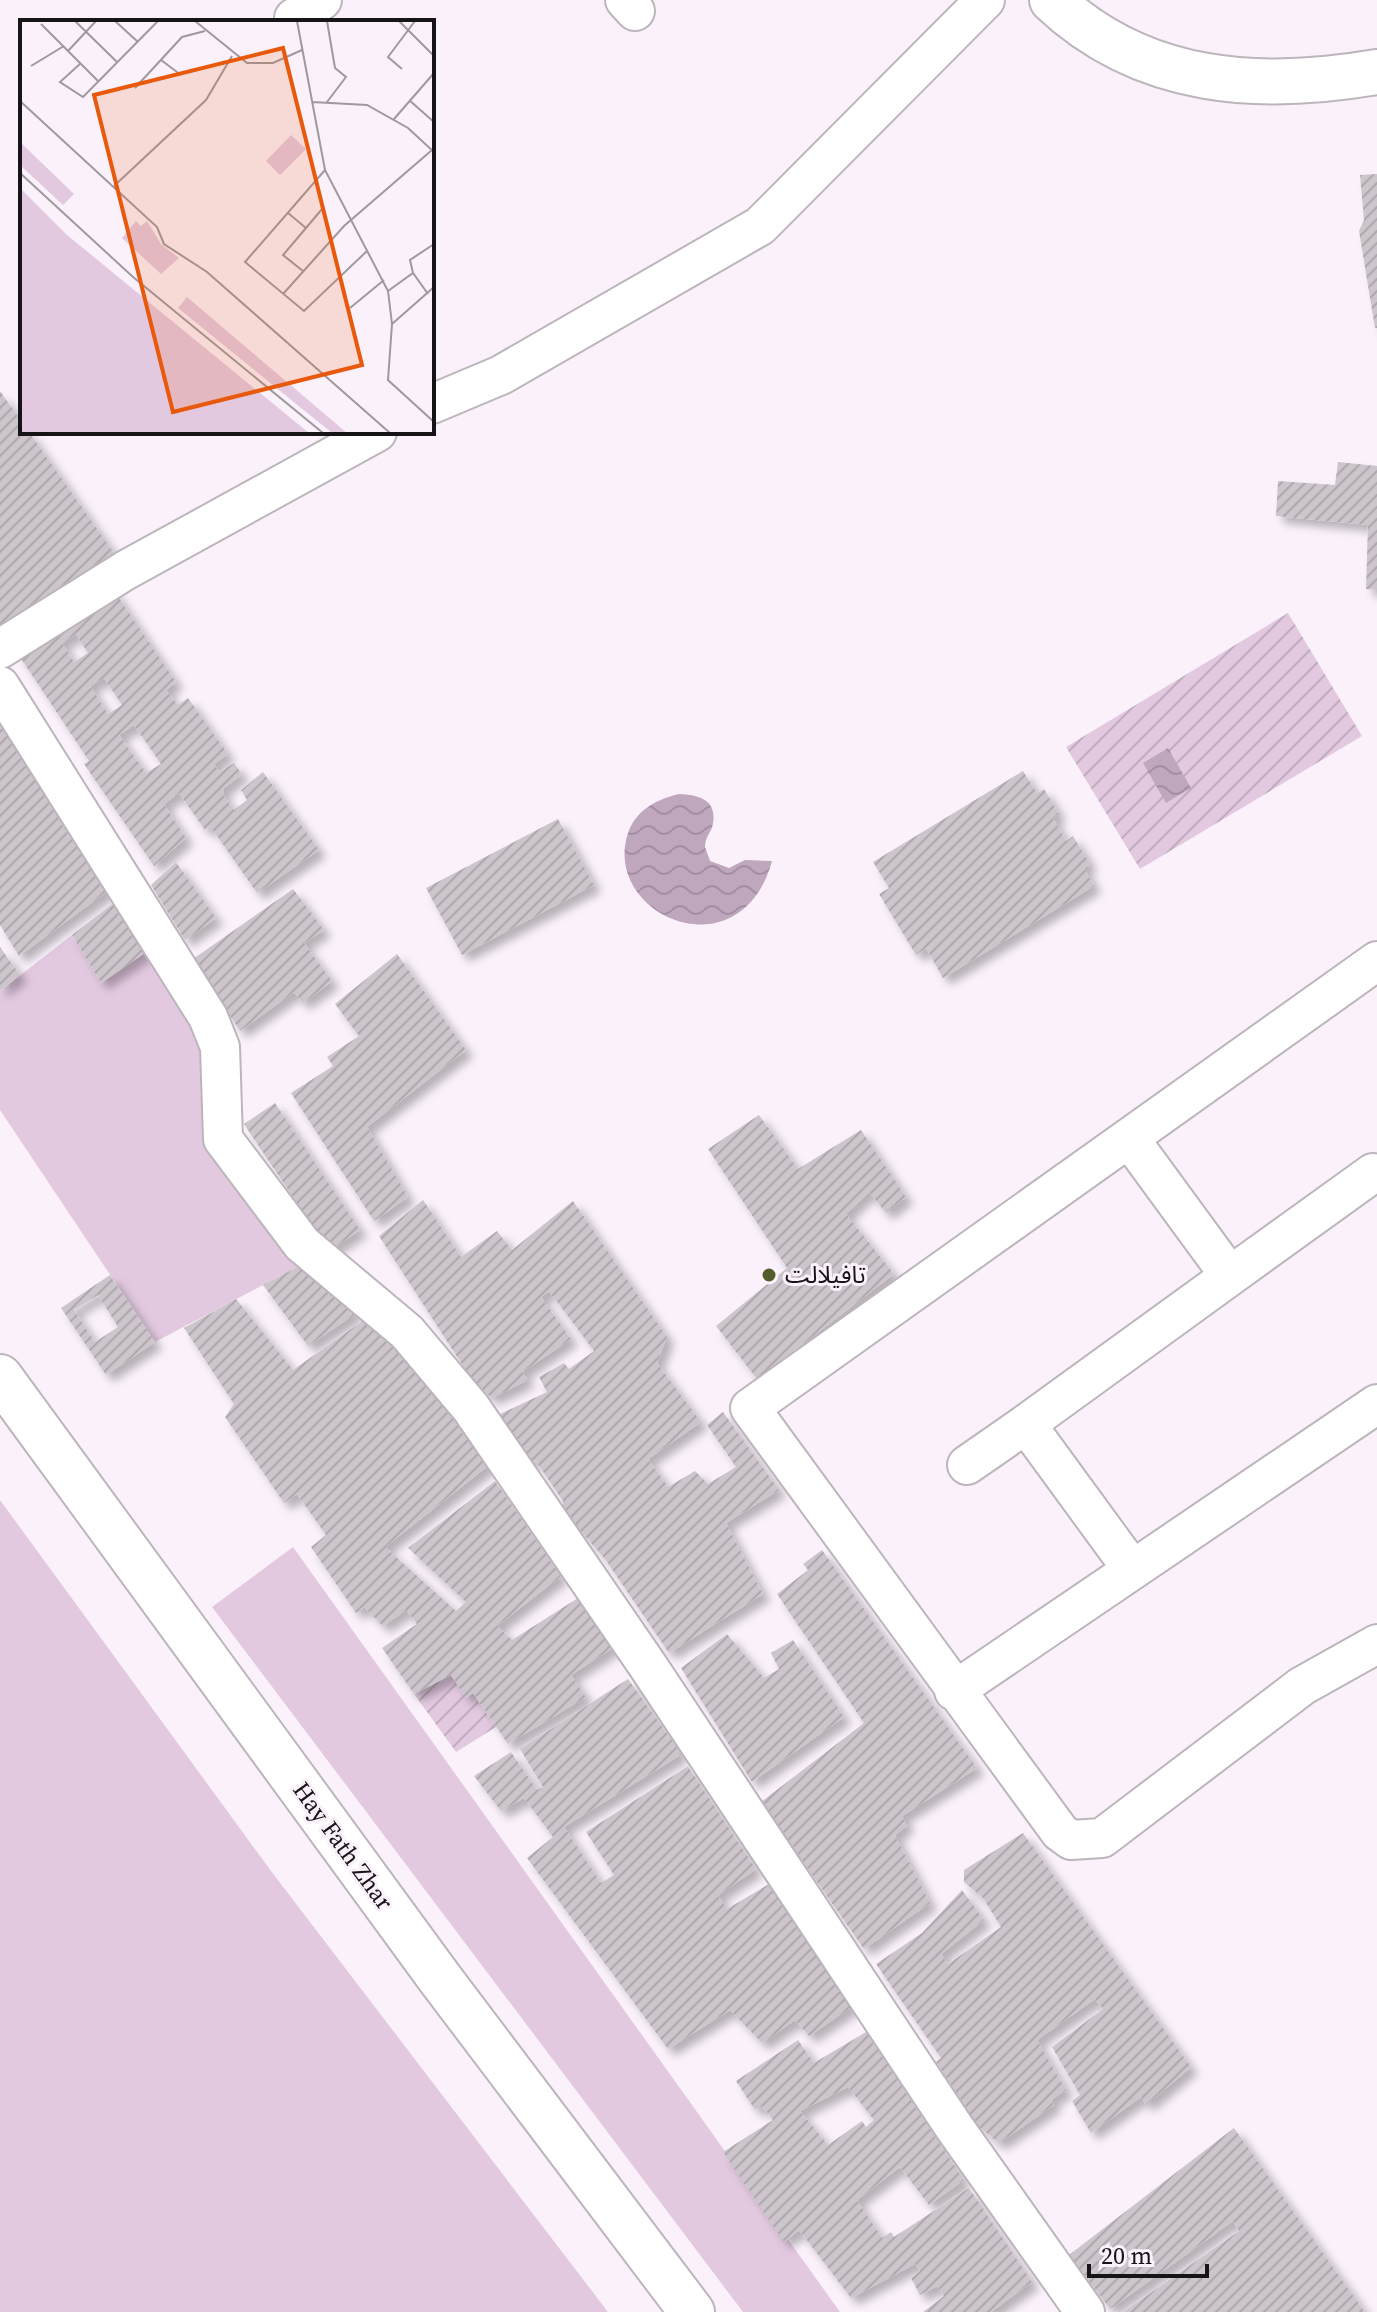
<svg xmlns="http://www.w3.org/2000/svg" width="1377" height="2312" font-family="'Source Serif 4','Noto Sans Arabic',serif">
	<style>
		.grass { fill: #e2c9e0 }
		.garden { fill: url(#garden-furrows) }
		.water { fill: url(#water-waves) }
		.building { fill: url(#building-hatch); fill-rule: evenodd; filter: url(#shadow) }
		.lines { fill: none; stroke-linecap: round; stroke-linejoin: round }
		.street-casing { stroke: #bdb5bc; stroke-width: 42 }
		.secondary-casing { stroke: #bdb5bc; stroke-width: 48 }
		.street { stroke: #fff; stroke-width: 38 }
		.secondary { stroke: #fff; stroke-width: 44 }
		.poi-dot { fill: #525b2a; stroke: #faf1fa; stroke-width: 3 }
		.labels { text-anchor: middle; stroke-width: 6; stroke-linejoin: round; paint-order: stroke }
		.poi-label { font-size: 24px; fill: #171417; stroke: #faf1fa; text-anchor: start }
		.street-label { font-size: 24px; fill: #171417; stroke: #faf1fa }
		.inset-road { fill: none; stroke: #9f999f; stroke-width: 2 }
		.view { fill: #e8590c; fill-opacity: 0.15; stroke: #e8590c; stroke-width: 4 }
		.inset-edge { fill: none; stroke: #171417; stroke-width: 4 }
	</style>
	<defs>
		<pattern id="garden-furrows" width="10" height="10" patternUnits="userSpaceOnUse" patternTransform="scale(2)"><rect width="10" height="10" fill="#e2c9e0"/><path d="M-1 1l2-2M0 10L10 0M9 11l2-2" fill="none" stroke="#c1acbf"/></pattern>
		<pattern id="water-waves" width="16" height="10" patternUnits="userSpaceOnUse" patternTransform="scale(2)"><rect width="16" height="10" fill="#bfa7be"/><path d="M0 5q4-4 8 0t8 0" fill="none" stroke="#a38fa3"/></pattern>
		<pattern id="building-hatch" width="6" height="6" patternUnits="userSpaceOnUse" patternTransform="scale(2)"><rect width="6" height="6" fill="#cdc5cc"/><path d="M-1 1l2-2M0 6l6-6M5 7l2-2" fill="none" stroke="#afa8ae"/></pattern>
		<filter id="shadow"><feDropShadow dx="7" dy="7" stdDeviation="4" flood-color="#0004"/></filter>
	</defs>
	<rect width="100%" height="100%" fill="#faf1fa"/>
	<path class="grass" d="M72,935L101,983L146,952L204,1047L206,1138L303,1264L155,1342L0,1110V991Z
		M0,1500L271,1871L608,2312H0Z
		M293,1547L840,2312H743L212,1607Z"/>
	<path class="garden" d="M1288,613L1362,736L1140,869L1066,747Z
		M451,1675L466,1697L473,1693L496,1727L456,1752L414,1694Z"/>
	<path class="water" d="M1168,748L1191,788L1166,803L1143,763Z
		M679,794C698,795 717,799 713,823C712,832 705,836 705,847L710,861L729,868L745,860L772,861C740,976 601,915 628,833C636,810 657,799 679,794Z"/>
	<path class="building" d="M1377,174V328H1375L1359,231L1364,220L1360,175Z
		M0,391L22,422V432H29L119,560L0,633Z
		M1338,462L1377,466V590L1366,589L1368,525L1276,516L1278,481L1335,485Z
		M113,589L176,682L166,690L178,705L188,698L228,754L214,764L219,772L234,763L242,774L224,788L223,795L234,810L247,800L241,790L263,772L319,850L257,893L210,826L205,830L179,793L164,804L186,838L154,866L84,764L89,761L16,651ZM76,634L88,653L74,662L62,643ZM104,678L122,705L108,714L90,686ZM134,725L161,764L146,773L119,735Z
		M0,714L109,890L19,956L0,925Z
		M1023,771L1037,793L1044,789L1059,814L1053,818L1066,841L1073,836L1090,864L1084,868L1094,886L943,978L926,948L916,955L879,894L889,888L873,862Z
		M558,819L594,885L462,955L426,888Z
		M176,862L216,918L185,940L151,885Z
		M293,889L324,930L304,943L332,981L303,1003L294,992L240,1031L193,959Z
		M116,901L146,952L101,983L72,935Z
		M0,947L20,975L0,991Z
		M397,954L466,1050L367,1127L408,1197L374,1221L291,1093L333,1066L327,1057L359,1036L335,1004Z
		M275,1103L360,1230L329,1251L244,1124Z
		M759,1115L798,1169L861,1130L906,1197L886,1213L869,1192L846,1214L894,1274L757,1379L716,1326L787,1268L708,1149Z
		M423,1200L461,1257L497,1231L512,1250L573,1201L667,1337L657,1363L701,1422L648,1459L668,1487L695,1471L708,1484L736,1467L707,1425L723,1412L779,1490L726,1523L763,1594L669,1653L605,1559L563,1511V1501L535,1460L529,1463L500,1414L547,1392L539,1377L564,1363L569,1369L594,1351L549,1291L541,1297L571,1339L522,1372L528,1380L492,1398L474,1383L379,1236Z
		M303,1264L358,1312L308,1346L263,1285Z
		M110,1275L155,1342L106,1375L61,1308ZM98,1295L118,1327L95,1342L74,1310Z
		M236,1299L293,1370L365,1319L420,1374L493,1462L385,1547L456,1611L466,1602L408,1548L495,1481L561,1576L497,1626L512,1640L578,1598L614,1647L571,1675L586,1697L508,1744L473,1693L466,1698L451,1675L414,1694L382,1648L417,1624L406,1610L383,1626L364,1607L356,1613L311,1547L326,1535L297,1494L284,1503L225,1417L234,1404L184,1328Z
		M822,1550L977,1768L902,1816L907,1826L895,1835L930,1903L864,1949L761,1802L864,1723L777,1594L808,1570L803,1564Z
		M727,1634L764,1678L779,1669L771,1653L793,1640L844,1717L752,1782L681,1668Z
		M628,1679L682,1754L564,1827L601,1883L614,1875L586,1832L688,1766L756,1869L718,1895L727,1909L769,1884L853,2006L809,2036L795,2020L762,2043L730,2010L668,2049L527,1858L553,1837L524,1798L501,1811L474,1776L511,1752L537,1790L543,1787L520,1749Z
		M1023,1833L1191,2067L1146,2105L1141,2097L1091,2133L1072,2101L1080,2095L1052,2047L1103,2009L1095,1999L1037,2040L1066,2090L1051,2100L1054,2105L999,2143L978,2126L936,2062L941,2058L876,1964L922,1933L962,1890L984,1920L941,1954L948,1964L1001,1927L983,1898L964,1882V1870Z
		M866,2032L964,2180L929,2205L900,2167L857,2200L882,2238L891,2232L894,2237L969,2188L1032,2282L991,2312H923L944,2296L937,2286L920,2295L911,2278L920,2271L915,2264L851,2298L799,2230L784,2242L723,2152L773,2120L762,2106L755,2110L736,2081L798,2040L814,2063ZM848,2087L874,2120L866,2127L862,2121L828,2145L800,2111Z
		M1234,2128L1365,2312H1123L1239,2231L1233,2221L1110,2309L1069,2255Z"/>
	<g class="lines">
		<defs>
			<path id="street" d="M625,0L635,11
				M294,18L322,0
				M432,404L501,375L760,226L985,0
				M0,649L126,570L377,432
				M0,686L208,1017L220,1047L223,1139L302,1244L407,1332L471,1408L648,1666L954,2127L1085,2312
				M1377,961L750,1408L1060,1832L1071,1840L1102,1838L1302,1686L1377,1644
				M1129,1138L1230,1276L1026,1424L1132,1569
				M1230,1276L1373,1173
				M967,1465L1026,1424
				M954,1691L1377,1404"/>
			<path id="secondary" d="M1052,0C1143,86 1261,92 1377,72
				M0,1377L441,1980L692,2312"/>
		</defs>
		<use href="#street" class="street-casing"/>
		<use href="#secondary" class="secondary-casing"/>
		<use href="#street" class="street"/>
		<use href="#secondary" class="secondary"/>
	</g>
	<circle class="poi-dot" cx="769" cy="1275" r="8"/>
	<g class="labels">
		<g class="poi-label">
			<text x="785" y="1283">تافيلالت</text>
		</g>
		<g class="street-label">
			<text transform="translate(343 1846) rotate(54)" y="8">Hay Fath Zhar</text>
		</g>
	</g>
	<g transform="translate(20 20)">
		<rect width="414" height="414" fill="#faf1fa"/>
		<path d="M0,122L54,174L43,185L0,145ZM0,168L47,215L289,413H0ZM116,201L121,206L127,201L141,224L159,238L141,254L102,218ZM167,277L327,413H312L158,288Z" fill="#e2c9e0"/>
		<path d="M271,115L286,129L260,155L246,141Z" fill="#e2c9e0"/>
		<path class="inset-road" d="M55,1L97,42M95,1L118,22M175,1L227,43H253L282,30M277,1L305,150L368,271L372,304L368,360L414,402M307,1L315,48L326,57L307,82M379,1L414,36M21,4L78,61M48,31L76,1M141,40L161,55M61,43L40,62L63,77L138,1M11,46L44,26M382,49L368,37L395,1M115,68L162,17L185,11M389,80L414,102M0,81L137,207L144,224L187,252L370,413M292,82L347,85L388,108L414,132M374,99L414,53M305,150L225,242L284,291L347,231M0,153L113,257L303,413M94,166L186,80L212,36M268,193L286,208L263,235L283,251M286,208L302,189M393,253L390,240L414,224M368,271L393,253L408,274M263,274L324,206L412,130M330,288L364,260M372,304L414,267"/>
		<path class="view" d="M263,28L342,345L153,392L74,75Z"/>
		<rect width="414" height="414" class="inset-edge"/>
	</g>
	<path d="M1089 2264v12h118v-12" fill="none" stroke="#171417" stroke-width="4"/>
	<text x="1101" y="2264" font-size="24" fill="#171417" stroke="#faf1fa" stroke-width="6" paint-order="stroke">20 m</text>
</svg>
